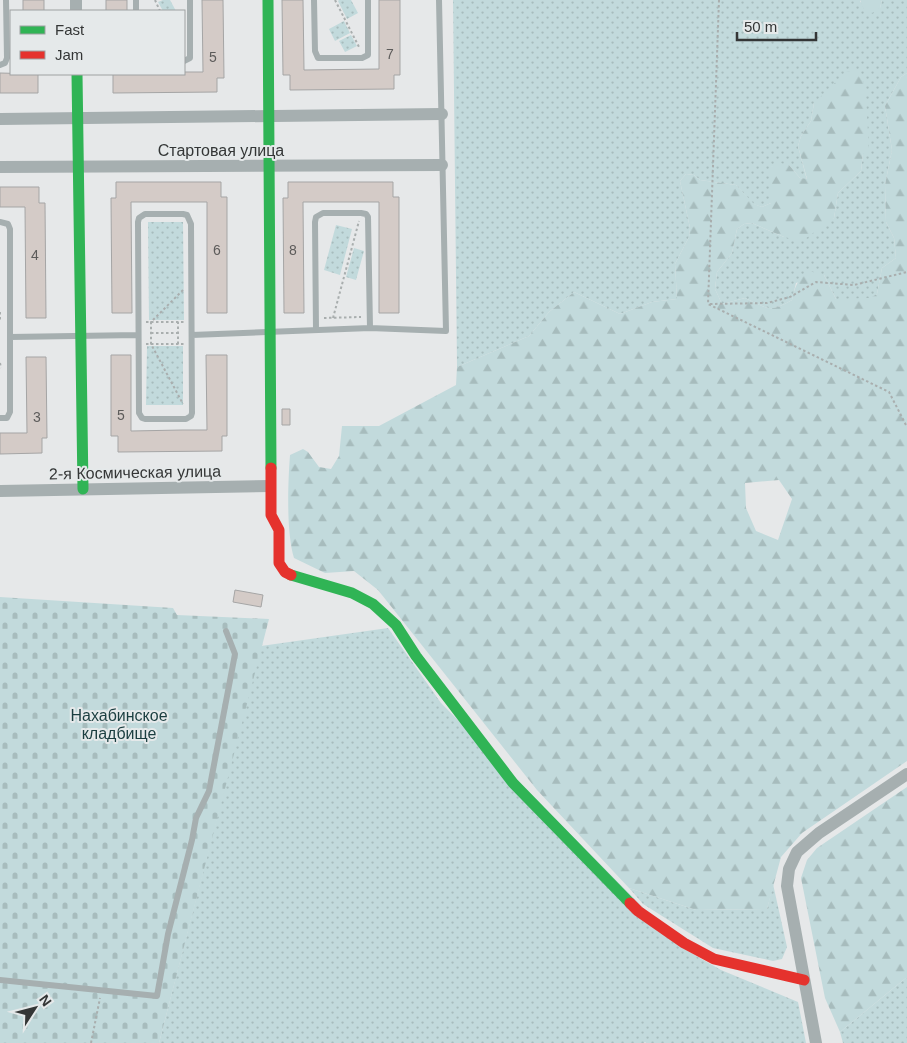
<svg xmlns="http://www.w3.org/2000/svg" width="907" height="1043" font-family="Helvetica,sans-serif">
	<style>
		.grass { fill: url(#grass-dots) }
		.forest { fill: url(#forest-firs); fill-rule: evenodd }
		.cemetery { fill: url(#cemetery-stones) }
		.building { fill: #d4cbc7; stroke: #a5a5a5 }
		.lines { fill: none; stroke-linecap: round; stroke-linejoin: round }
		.path { stroke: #a9aeae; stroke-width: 2; stroke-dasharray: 2.5 2.5; stroke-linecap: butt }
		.lane { stroke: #a6afb0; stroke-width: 6 }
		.street { stroke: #a6afb0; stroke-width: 12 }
		.fast { stroke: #30b455; stroke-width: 11 }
		.jam { stroke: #e5322d; stroke-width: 11 }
		.labels { text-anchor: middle; stroke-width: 4; stroke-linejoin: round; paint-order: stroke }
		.number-label { font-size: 14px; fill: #5c5b5a }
		.street-label { font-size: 16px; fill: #343636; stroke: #e5e9ea }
		.park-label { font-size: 16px; fill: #1b3e40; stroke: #e5e9ea }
	</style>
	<defs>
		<pattern id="grass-dots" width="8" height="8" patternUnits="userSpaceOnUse" patternTransform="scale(1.25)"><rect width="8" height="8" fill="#c2dadc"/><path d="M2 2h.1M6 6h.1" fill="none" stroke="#a7bcbd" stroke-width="1.8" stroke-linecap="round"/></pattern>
		<pattern id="forest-firs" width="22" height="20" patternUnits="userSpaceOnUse" patternTransform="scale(1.25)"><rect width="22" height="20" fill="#c2dadc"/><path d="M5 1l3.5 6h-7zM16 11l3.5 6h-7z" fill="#a7bcbd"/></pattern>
		<pattern id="cemetery-stones" width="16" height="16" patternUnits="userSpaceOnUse" patternTransform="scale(1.25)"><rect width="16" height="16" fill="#c2dadc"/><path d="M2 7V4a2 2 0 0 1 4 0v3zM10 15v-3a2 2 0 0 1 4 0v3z" fill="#a7bcbd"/></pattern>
	</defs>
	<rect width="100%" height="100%" fill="#e6e8e9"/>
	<path class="grass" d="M163,0H170L176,11H163L158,2Z
		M339,0H351L358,13L347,19L338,1Z
		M453,0H860V2L880,8L882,0H907V73L901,77L885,106L892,150L885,185L886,222L894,238L896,258L882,268L877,294L870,299H836L824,275L796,283L792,300C769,313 769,309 745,298L722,304L715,289L717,272L732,253L737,229L744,224L752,223L784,237L834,218L838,193L861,171L863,154L814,103L811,121L801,136L798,146L807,180L800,178L789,165L771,167V203L762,207L753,204L736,185L700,180L694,175L686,174L680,181L690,228L689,237L675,264L677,299L652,302L620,314L574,292L549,312L529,336L457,367Z
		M344,21L350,33L335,41L329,29Z
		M351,35L357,46L345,52L339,41Z
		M148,222H183L184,320H149Z
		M336,225L352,229L340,275L324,270Z
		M354,248L364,251L356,280L346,277Z
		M147,346H183V405H146Z
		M388,628L441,703L684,949L721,970L798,1002L806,1043H646L645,1042L644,1043H159L261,646Z
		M773,884L787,947L782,959L773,961L713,948L643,904L629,888L696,910L767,909Z
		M907,977V1043H843L840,1032Z"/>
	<path class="forest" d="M860,0H882L880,8L872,13L864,10Z
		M854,70L865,84L869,149L863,154L861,171L838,193L834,218L802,241L784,237L752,223L744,224L737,229L732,253L717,272L715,289L722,304L745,298C769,309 769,313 792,300C795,287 797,279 809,271L824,275L836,299L870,298L877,294L882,268L896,258L894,238L886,222L885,185L892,150L885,106L901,77L907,73V761L802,833L781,857L767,909L696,910L629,888L537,790L378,590L354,571L325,573L294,558C286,532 288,482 290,455L303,449L308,452L319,467L331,469L339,456L342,426H379L456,385L457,367L529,336L549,312L574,292L620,314L652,302L677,299L675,264L689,237L690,228L680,181L686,174L694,175L700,180L736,185L754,204L762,207L771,203V167L780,163L789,165L800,178L807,179L798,146L801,136L811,121L814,103L846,72ZM779,480L792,499L778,540L756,531L746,508L745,483Z
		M907,787V977L840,1032L825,998L801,878L807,860L817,848Z"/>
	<path class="cemetery" d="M0,597L173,608L177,615L269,619L159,1043H0Z"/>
	<path class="building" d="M23,0H44V11H23Z
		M106,0H127V11H106Z
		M202,0H223L224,78H217V92L113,93V74H184V72H203Z
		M282,0H303L304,70L379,69V0H400V75H394V89L290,90V75H283Z
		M0,73L38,74V93H0Z
		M116,182H221V197H227V313H207V202H131L132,313H112L111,198H116Z
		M288,182H393V197H399V313H379V202H303L304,313H284L283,198H288Z
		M0,187H39V203H45L46,318H26L25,207H0Z
		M111,355H131V431L182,430H207L206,355H227V436H222V451L118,452V436H111Z
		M26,357H46L47,438H42V453L0,454V433H27Z
		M282,409H290V425H282Z
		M235,590L263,595L261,607L233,602Z"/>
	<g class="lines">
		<path class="path" d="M155,0L160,11
			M335,0L359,47
			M719,0L708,304L889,392L907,427
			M183,290L151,322V344L183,404
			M710,304L767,303L790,297L816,282L854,285L907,272
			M0,312V322
			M324,318L361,317
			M333,318L359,221
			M146,322H184
			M151,333H178
			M146,344H184
			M178,344V322
			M0,363L1,368
			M91,1043L100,998"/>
		<path class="lane" d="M136,0V11
			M314,0L315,51L318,58H362L368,55V0
			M184,61L190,58V0
			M0,65L5,63L7,58L6,0
			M145,214H183L187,215L191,224L192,413L191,416L186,419H145L142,418L139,413L138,222L139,218Z
			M0,222L8,224L10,229V412L7,418H0
			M316,330L315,222L316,217L323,213H361L366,214L368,217L370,328
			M192,335L370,328L446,331L439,0
			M10,337L138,335
			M0,980L157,996L168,934L192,840L196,818L209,791L235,654L226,631"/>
		<path class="street" d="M76,0V11
			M0,119L442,114
			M0,167L442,165
			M0,491L270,486
			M816,1043L787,886L789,869L797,852L819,833L907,774"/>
		<path class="fast" d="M268,0L271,468
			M77,74L83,489
			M291,575L352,593L373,604L396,625L416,656L513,783L630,903"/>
		<path class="jam" d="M271,468V515L279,530V563L285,572L291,575
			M630,903L638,911L684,943L714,959L804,980"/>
	</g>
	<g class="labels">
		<g class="number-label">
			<text x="390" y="59">7</text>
			<text x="213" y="62">5</text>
			<text x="217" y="255">6</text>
			<text x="293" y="255">8</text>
			<text x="35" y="260">4</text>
			<text x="121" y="420">5</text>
			<text x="37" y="422">3</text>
		</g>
		<g class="street-label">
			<text x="221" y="156">Стартовая улица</text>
			<text transform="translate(135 472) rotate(-1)" y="6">2-я Космическая улица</text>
		</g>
		<g class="park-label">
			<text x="119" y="721">Нахабинское<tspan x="119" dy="18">кладбище</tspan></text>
		</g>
	</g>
	<rect x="10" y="10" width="175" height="65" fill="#e5e9ea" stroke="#9ea1a2"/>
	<rect x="20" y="26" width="25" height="8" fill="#30b455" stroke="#9ea1a2"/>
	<text x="55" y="35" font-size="15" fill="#343636">Fast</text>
	<rect x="20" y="51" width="25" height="8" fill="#e5322d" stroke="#9ea1a2"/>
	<text x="55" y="60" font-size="15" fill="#343636">Jam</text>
	<g transform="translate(35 1008) rotate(54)" stroke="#e5e9ea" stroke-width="4" paint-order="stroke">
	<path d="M0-4L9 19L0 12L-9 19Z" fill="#343636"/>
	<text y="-8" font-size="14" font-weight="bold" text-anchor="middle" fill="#343636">N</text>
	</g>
	<path d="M737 32v8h79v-8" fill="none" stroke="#343636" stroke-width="2.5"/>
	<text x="744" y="32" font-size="15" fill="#343636" stroke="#e5e9ea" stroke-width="4" paint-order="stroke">50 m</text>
</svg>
